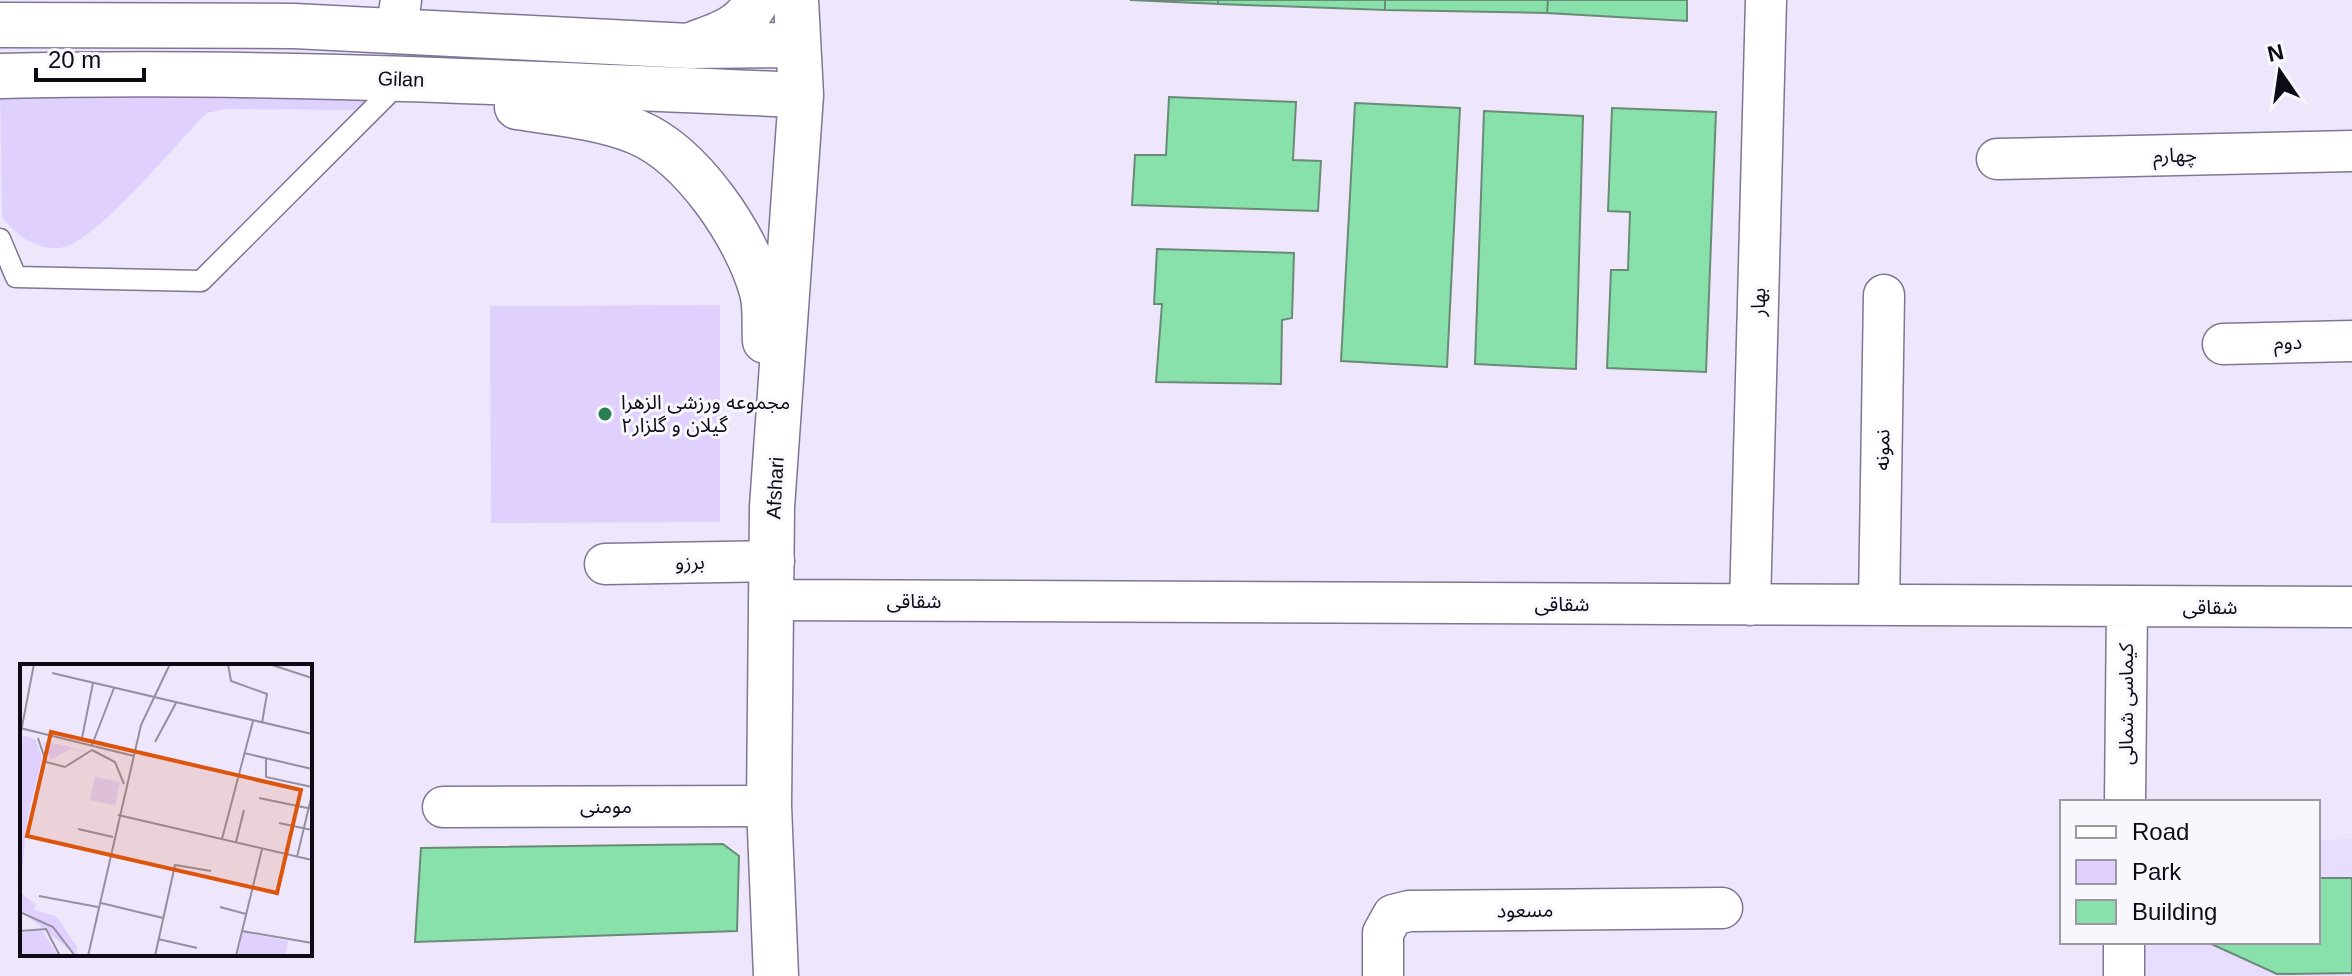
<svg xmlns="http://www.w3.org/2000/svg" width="2352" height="976" font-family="Helvetica,'Noto Sans Arabic',sans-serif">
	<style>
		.built { fill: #e8dcff }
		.green { fill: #dfd0fd }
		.building { fill: #88e0ab; stroke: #6a8b76; stroke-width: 2 }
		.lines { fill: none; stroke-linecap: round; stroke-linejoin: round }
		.service-casing { stroke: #807595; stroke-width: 23 }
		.minor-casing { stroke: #807595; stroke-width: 43 }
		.secondary-casing { stroke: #807595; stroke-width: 47 }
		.service { stroke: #fff; stroke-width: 20 }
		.minor { stroke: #fff; stroke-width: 40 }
		.secondary { stroke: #fff; stroke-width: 44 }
		.poi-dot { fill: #297e52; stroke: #f9f7fe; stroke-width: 3 }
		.labels { text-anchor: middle; stroke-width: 6; stroke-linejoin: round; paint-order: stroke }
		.street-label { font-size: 20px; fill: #0f0b16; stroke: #f9f7fe }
		.poi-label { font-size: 20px; fill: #0f0b16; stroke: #f9f7fe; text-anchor: start }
		.inset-road { fill: none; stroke: #958fa0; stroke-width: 2 }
		.view { fill: #dd550c; fill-opacity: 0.15; stroke: #dd550c; stroke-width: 4 }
		.inset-edge { fill: none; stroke: #0f0b16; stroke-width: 4 }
	</style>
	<rect width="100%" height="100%" fill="#eee7fc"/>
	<path class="built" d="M2352,839V976H2147L2146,942H2318V840Z"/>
	<path class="green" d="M0,88L395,99V104L388,110L226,109L207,113C178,141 99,239 64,247C39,252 16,236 2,217Z
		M720,305V522L491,523L490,306Z"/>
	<path class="building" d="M1130,0H1218V4Z
		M1218,0H1385V10L1218,4Z
		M1385,0H1548L1547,13L1385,10Z
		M1548,0H1687V21L1547,13Z
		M1169,97L1296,102L1293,160L1321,161L1318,211L1132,205L1135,155H1166Z
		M1355,103L1460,108L1447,367L1341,361Z
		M1612,108L1716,112L1706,372L1607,368L1611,270H1628L1630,212L1608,211Z
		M1484,111L1583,116L1576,369L1475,364Z
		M1157,249L1294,253L1292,318L1282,320L1281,384L1156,382L1162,304H1154Z
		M723,844L739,856L737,931L415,942L421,848Z
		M2318,878H2352V973L2277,974L2207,942H2318Z"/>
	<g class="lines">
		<defs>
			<path id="service" d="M0,239L16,277L201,281L400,82"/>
			<path id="minor" d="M396,33L401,0
				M1997,159L2352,151
				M2223,344L2352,341
				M605,564L774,561
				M771,600L2352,607
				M1750,605L1766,0
				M1879,605L1884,295
				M2125,802L2127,606
				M443,807L769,806
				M1383,976V933L1393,915L1409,911L1722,908
				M2124,976V942"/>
			<path id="secondary" d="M0,25L294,26L689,46L797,45
				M696,43C722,34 745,26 757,0
				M0,76C267,69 534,84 801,95
				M517,107C556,113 600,117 637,132C692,155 747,236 762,292C766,307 764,325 765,341
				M776,976L769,806L772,507L801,95L796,0"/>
		</defs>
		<use href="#service" class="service-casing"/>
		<use href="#minor" class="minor-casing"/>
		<use href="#secondary" class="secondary-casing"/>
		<use href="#service" class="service"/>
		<use href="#minor" class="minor"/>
		<use href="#secondary" class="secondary"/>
	</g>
	<circle class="poi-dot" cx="605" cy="414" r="8"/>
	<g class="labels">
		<g class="street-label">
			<text transform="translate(401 79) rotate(2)" y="7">Gilan</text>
			<text transform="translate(2175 155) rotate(-1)" y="7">چهارم</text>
			<text transform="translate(1758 302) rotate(-89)" y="7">بهار</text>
			<text transform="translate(2288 342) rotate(-1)" y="7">دوم</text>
			<text transform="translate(1882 450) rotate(-89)" y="7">نمونه</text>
			<text transform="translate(775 488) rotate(-87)" y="7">Afshari</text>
			<text transform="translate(690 562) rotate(-1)" y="7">برزو</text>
			<text x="914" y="608">شقاقی</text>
			<text x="1562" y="611">شقاقی</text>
			<text x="2210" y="614">شقاقی</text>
			<text transform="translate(2126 704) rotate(-90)" y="7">کیماسی شمالی</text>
			<text x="606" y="813">مومنی</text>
			<text transform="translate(1525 910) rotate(-1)" y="7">مسعود</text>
		</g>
		<g class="poi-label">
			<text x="621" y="409">مجموعه ورزشی الزهرا<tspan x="621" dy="23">گیلان و گلزار۲</tspan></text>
		</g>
	</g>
	<g transform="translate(20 664)">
		<rect width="292" height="292" fill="#eee7fc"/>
		<path d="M3,71L16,76L22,94L7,156L0,228L15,240L14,246L36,252L57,283L56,291L0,246V92ZM22,78L43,81L69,89L50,85L31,96ZM75,113L100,118L95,141L70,136ZM22,266L38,292H0V269ZM223,268L268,277L265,292H218Z" fill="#dfd0fd"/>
		<path class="inset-road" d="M208,0L211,17L247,30L242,59M249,0L292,14M32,9L292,70M0,64L114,92M0,73L14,0M18,74L26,98L45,103L72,86M62,74L73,19M135,78L156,39M72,81L94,24M72,86L95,98L104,120M224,89L292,105M246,95V113L292,123M239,134L292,145M98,151L292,196M259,159L292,166M58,165L93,173M202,175L233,57M216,178L224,146M277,193L292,130M19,232L78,243M81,239L143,254M200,243L226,250M0,248L33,263L55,292M0,267L26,265L40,292M222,267L292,279M138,275L177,284M68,292L121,61L150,0M135,292L155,201L191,207M216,292L242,185"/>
		<path class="view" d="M31,68L281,126L257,229L7,172Z"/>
		<rect width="292" height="292" class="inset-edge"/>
	</g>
	<rect x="2060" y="800" width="260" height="144" fill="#f9f7fe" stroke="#9b99a1" stroke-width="2"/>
	<rect x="2076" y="826" width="40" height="12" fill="#ffffff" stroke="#9b99a1" stroke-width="2"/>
	<text x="2132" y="840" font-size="24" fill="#0f0b16">Road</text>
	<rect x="2076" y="860" width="40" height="24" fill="#dfd0fd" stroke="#9b99a1" stroke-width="2"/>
	<text x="2132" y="880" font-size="24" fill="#0f0b16">Park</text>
	<rect x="2076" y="900" width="40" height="24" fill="#88e0ab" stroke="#9b99a1" stroke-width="2"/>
	<text x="2132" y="920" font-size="24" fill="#0f0b16">Building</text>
	<g transform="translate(2280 72) rotate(347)" stroke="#f9f7fe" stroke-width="6" paint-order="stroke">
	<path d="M0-6L14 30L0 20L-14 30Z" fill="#0f0b16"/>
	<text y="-12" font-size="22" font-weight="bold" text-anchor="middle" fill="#0f0b16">N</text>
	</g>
	<path d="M36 68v12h108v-12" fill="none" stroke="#0f0b16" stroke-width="4"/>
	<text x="48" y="68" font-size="24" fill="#0f0b16" stroke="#f9f7fe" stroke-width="6" paint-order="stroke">20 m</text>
</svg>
